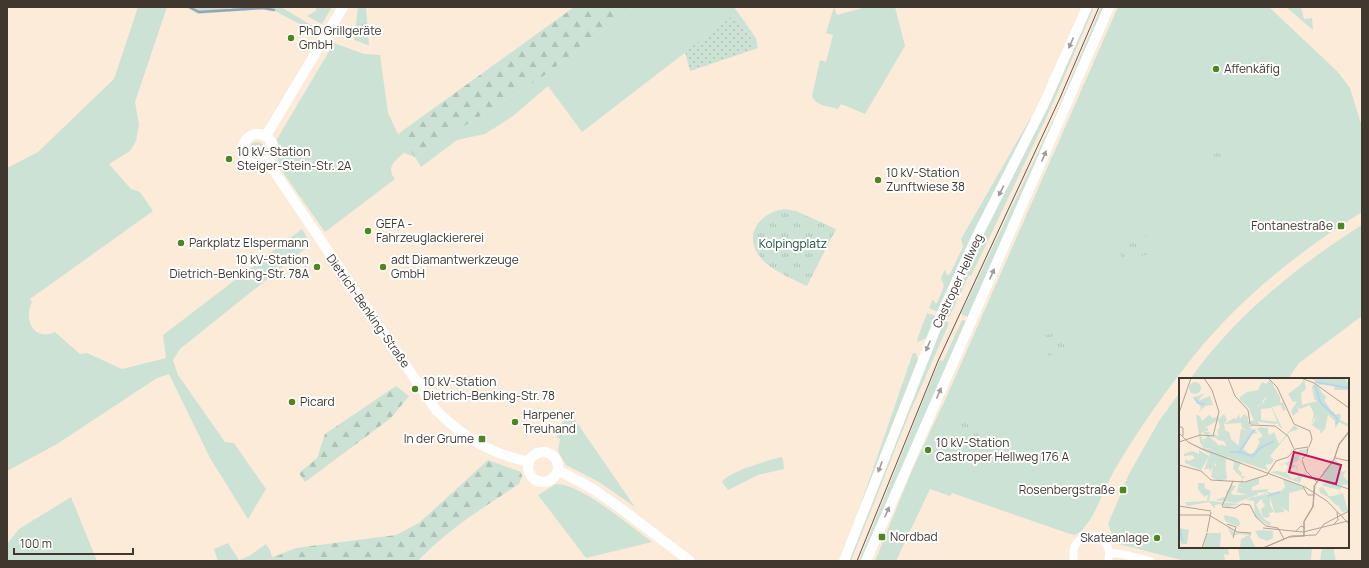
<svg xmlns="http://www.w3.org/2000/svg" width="1369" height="568" font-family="Manrope,sans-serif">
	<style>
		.grass { fill: #cce2d4 }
		.forest { fill: url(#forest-firs) }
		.park { fill: url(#park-tufts) }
		.garden { fill: url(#garden-dots) }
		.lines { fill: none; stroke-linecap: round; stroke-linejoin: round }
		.stream { stroke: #95a6b3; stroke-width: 2.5 }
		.minor { stroke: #fff; stroke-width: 8 }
		.major { stroke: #fff; stroke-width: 10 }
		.tram { stroke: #64594f; stroke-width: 1 }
		.oneway { fill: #a09b96 }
		.poi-dot { fill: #4e8621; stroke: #fff; stroke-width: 1.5 }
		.labels { text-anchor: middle; stroke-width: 4; stroke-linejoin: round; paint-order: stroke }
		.poi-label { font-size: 12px; fill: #40372e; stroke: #fff; text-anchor: start }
		.park-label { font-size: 12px; fill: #194f35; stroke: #fff }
		.street-label { font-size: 12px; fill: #40372e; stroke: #fff }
		.inset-river { fill: none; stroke: #b9d5ec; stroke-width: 2 }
		.inset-road { fill: none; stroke: #b1a395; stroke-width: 1 }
		.view { fill: #c2185b; fill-opacity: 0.15; stroke: #c2185b; stroke-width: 2 }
		.inset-edge { fill: none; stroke: #40372e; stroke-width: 2 }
	</style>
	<defs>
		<pattern id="forest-firs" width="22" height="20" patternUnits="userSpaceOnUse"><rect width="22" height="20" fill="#cce2d4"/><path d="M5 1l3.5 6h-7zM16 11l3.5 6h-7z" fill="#b0c2b6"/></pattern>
		<pattern id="park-tufts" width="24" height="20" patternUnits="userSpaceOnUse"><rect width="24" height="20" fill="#cce2d4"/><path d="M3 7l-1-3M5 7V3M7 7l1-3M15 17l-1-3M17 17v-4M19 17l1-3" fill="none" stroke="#b0c2b6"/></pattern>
		<pattern id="garden-dots" width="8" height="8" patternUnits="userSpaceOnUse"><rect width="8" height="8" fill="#cce2d4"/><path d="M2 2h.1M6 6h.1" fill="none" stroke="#b0c2b6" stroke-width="1.8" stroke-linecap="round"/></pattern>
	</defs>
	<rect width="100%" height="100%" fill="#fdebd9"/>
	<path class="grass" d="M138,7H167L135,102L139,125L136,141L130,151L109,164L131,189L140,192L153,211L30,299L32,302C23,320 34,342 55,332L80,354L87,353L122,369L166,358L163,335L302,229L311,244L180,349L173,360L178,375L225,442L234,443L266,489L248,519L210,458L169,374L157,378L57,444L7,471V168L38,152L114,79Z
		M186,7H224L230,9L235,7H281L316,28L317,33L273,10L265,9L198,14Z
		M315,7H332L322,24L307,16L317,10Z
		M634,7H734L756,38L758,48L734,15L582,132L548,86L513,116L485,134L457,140L421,167L415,157L404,153C394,161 386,168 395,179L325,232L277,164L279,146L277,139L334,43L364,54L380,55L388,113L398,134L415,157L542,77Z
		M834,7L837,15L866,7H895L905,46L865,114L841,104L838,109C828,106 816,106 812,96L820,60L826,62L833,35L826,33Z
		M1092,7H1094L1051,108L983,251L971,276L969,275L949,317L946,316L971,260L1054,94Z
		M1101,7H1105L968,317L961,314L1055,116Z
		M1118,7L1270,8L1338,72L1350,88L1362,127V212C1293,255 1231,306 1182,371C1157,403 1134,437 1114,471C1103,489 1094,525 1075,535L1067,533L952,493L950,496L930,489L896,561H875L913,468L946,398Z
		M1286,7H1301L1304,19L1312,18L1313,30Z
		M1032,118L938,312L929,308L933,299L935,303H937L944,286L941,278L945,269L947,275L950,274L963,247L961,239L1030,119Z
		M249 150a8 8 0 1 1 16 0a8 8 0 1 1-16 0Z
		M1362,225V316L1299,363L1288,379H1190C1235,316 1297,266 1362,225Z
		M927,313L936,316L926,338L918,342L917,340Z
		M944,320L949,323L908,417L851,561H848Z
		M962,320L966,321L861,561H859L931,381L940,360L943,361Z
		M913,353H916L918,360L855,521Z
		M1180,392V547H1228L1229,555L1224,554L1225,561H1185L1115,543L1108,524L1129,474L1159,421Z
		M568,417L575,420L635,507L599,482L566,465L558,451L560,439L557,438L563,420Z
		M781,457L783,459L784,469L758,475L728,490L722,482C729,471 767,461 781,457Z
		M556,484C582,484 630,526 652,542L586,558L538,495Z
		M71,497L97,561H7V544L19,529Z
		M228,543L239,560L249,556L266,544L270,550L272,557L296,548L266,561H218L214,549Z
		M1238,547H1312L1311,561H1240Z
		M1322,547H1333L1336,561H1320Z"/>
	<path class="forest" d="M574,7H634L542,77L415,157L398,134Z
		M396,386L409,396L391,418L305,482L299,473L317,458L325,434Z
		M488,460L521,472L522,477L519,484C484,507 447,530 418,561H266L296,548L396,535L419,523Z"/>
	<path class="park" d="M358,7H366L369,45L354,40Z
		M1223,144L1225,156L1215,158L1211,146Z
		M784,209L796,211L836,229L807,286C794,280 778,273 767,264C741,242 754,214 784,209Z
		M1146,236L1150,254L1122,260L1118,243Z
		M1062,331L1067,352L1048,356L1042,336Z
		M975,418L980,438L962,442L958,422Z"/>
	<path class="garden" d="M734,15L758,48L690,71L685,52Z"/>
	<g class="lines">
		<path class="stream" d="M189,7L199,12L263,8L274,10"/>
		<path class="minor" d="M1110,553L1122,554L1150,561
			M1074,561C1067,526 1117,530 1108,561"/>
		<path class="major" d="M243 149a15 15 0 1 1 30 0a15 15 0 1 1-30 0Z
			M266,136L343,7
			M267,161L436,410C465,439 490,453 529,462
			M528 467a15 15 0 1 1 30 0a15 15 0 1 1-30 0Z
			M558,470L593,489L619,507L690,561
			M844,561L941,315L977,236L1043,106L1087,7
			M866,561L1109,7"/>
		<path class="tram" d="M857,561L938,361L1060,98L1099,7"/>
	</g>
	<defs><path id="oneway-solid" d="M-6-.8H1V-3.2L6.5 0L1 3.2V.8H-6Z"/></defs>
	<g class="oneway">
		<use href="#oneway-solid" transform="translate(1071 43) rotate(114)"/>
		<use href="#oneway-solid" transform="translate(1044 156) rotate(-67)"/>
		<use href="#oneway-solid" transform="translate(1001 191) rotate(117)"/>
		<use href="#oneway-solid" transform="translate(992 274) rotate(-67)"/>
		<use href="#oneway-solid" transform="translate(928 346) rotate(113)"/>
		<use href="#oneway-solid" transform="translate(939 393) rotate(-66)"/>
		<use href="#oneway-solid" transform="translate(880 467) rotate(111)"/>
		<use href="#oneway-solid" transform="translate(887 512) rotate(-66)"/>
	</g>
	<g class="poi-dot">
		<circle cx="291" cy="38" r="4"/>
		<circle cx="1216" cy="69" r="4"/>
		<circle cx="229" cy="159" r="4"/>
		<circle cx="878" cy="180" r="4"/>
		<rect x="1337" y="222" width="8" height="8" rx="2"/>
		<circle cx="368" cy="231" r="4"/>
		<circle cx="181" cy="243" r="4"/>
		<circle cx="317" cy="267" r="4"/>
		<circle cx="383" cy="267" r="4"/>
		<circle cx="415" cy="389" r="4"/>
		<circle cx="292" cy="402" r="4"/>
		<circle cx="515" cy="422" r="4"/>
		<rect x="478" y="435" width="8" height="8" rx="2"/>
		<circle cx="928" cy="450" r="4"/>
		<rect x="1119" y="486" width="8" height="8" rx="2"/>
		<rect x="878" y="533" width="8" height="8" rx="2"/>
		<circle cx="1157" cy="538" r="4"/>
	</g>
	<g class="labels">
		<g class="poi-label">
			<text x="299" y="35">PhD Grillgeräte<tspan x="299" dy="14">GmbH</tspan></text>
			<text x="1224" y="73">Affenkäfig</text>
			<text x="237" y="156">10 kV-Station<tspan x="237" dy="14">Steiger-Stein-Str. 2A</tspan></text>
			<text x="886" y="177">10 kV-Station<tspan x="886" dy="14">Zunftwiese 38</tspan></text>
			<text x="376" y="228">GEFA -<tspan x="376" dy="14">Fahrzeuglackiererei</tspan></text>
			<text x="1333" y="230" text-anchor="end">Fontanestraße</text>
			<text x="189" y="247">Parkplatz Elspermann</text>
			<text x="309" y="264" text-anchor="end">10 kV-Station<tspan x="309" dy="14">Dietrich-Benking-Str. 78A</tspan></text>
			<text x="391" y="264">adt Diamantwerkzeuge<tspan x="391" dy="14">GmbH</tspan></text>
			<text x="423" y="386">10 kV-Station<tspan x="423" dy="14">Dietrich-Benking-Str. 78</tspan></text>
			<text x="300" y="406">Picard</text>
			<text x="523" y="419">Harpener<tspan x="523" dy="14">Treuhand</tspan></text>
			<text x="474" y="443" text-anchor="end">In der Grume</text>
			<text x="936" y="447">10 kV-Station<tspan x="936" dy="14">Castroper Hellweg 176 A</tspan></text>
			<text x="1115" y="494" text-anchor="end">Rosenbergstraße</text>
			<text x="890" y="541">Nordbad</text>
			<text x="1149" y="542" text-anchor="end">Skateanlage</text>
		</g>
		<g class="park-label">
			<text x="793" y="248">Kolpingplatz</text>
		</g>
		<g class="street-label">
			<text transform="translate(958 281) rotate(-65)" y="4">Castroper Hellweg</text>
			<text transform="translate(368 311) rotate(55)" y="4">Dietrich-Benking-Straße</text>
		</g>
	</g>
	<g transform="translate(1179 378)">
		<rect width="170" height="170" fill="#fdebd9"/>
		<path d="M91,12V18L85,20L82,28H92L93,30L82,31V42L100,44L97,46L81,44L79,42L80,46H72L73,49H70L73,51L70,53L63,50L62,45L45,46L46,52L38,54L41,48L39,42L45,36L48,42L45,46L55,40L59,43L57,41L60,36L61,41L65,36L69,39V44L75,42L70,32L80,28L81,24ZM30,37L34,40L40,38L39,42L26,50L23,43ZM81,49L89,50V63L82,67L79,61L84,58L78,51ZM24,54H32L28,57L33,56L31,59L38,68L36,71L26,70L24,64L27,63L23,61L29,60ZM7,64L62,84L59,91L63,95L62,98L67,99L63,101L65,106L80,100V106L73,109V113L59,114V110H64L60,109L63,100L54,91L55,84L47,81L45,96L41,98L47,96L48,101L44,102L36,96L38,88L32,80L34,88L31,94L30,90L25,92L31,76ZM129,71L126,78L121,76L119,83L113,85L117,88L123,85L118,88L119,94L117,89L110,91L107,86L105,87L106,85L111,83V77L115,80L120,72ZM157,82L160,86L161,94L167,93L164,98L170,104V106L163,107L161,112L144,108V105H152L143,100L145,92ZM19,105H25L26,110L32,113L30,123L28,122L29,117L25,119L19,111ZM144,109L150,118H155L160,126L158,128L149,119L141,115L140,110ZM91,119V127L95,134L90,135L91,138L88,140L84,139L82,131L86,128L83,123ZM48,148L56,155L55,157L57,155H73L71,159L77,170H61L62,161L70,157L60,156L53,158ZM82,152L94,153V160L88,163L80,160L76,153Z" fill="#cce2d4"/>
		<path d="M123,0H125L127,11L122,15L123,27L139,23L135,21L133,8L135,6L140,9L145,19L148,17L145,22L152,33L156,34L154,36L162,37L161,42L170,46V49L160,44L156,50V43L149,36L146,51L141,56L143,36L135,41L132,47L135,36L131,27L121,31L118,28L120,33L114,38L112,33L118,23L114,24L109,16L121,7L125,2ZM131,0H165L170,6L168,11L170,12H155L156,8L149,6L140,7L138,6L141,5ZM91,2L101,19V25L104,24L107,32L104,33L102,27L93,29L104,52L100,48L92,28H82L91,14L76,31H71L61,22V19L68,14L79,12L83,4L87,6ZM17,37L21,38L26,50H29V53L23,54L22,57L24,63L29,58V62L24,64L26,70L29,71H36L37,68L33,60L41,69L42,66L49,69L45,63L39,62L34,56L40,59L39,54H50L52,61L60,68L62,51L70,53L77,51L78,56L74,55L64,71L71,76L76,74L80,65L89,63L88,54L91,57L95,54L100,66L115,47L120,51L111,54L91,78L95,82L92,86L86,87L90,93L25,71L21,64ZM31,79L35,81L36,88H39L37,96L41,98L46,92L42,84L36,80L46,82L48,102L46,96L43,100L46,102L40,103L32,99L34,88ZM98,93L107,94L113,101L118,99L119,96L129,95L123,99L121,105L92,94ZM91,95L118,106L126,111L110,115V134L108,124L101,120L96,123L97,126L105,132L98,133L97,131L95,133L91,119L84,122L91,118L87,114L78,115L79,118L87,115V117L79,118L77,117L57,125L36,122L48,118L47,113L50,112L52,107L57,108L52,115L54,117H68L58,114L60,105H64L60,109L68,113L64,108L65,105L75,102L65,107L68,113L89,111L88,114L94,115L102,113L106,109L104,101Z" fill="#cce2d4"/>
		<path d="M140,35L143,36L145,48L140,52L133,47ZM45,137L58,140L61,144L60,149L46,143Z" fill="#cce2d4"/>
		<path d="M135,6L147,19L145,22L154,36H161V42L170,48L160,44L156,50V43L149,36L146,51L141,54L145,48L143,33L139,23L135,21ZM26,15L20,21L21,22L31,18L34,27L26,28L20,34L22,30L16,19ZM62,51L70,53L74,51L77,54L72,57L64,71L72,78L81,66L95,62L83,74L87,81L81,89L31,72L38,67L48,69L45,63L33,59L35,56L40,59L39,54L46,52L50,54L51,64L59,70ZM96,116L99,120L97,126L105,132V134L96,135L91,119L83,123L82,121L77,127L85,141L92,145L90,148L76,138L75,123L67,122L73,119ZM28,122L31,123L61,126L48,129L41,126L36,127V131L30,124L8,128L6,124L0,126L7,124L28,123ZM0,150L10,152L8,166H2ZM28,155H42L41,170H24Z" fill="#cce2d4"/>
		<path d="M10 10a6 6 0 1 1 12 0a6 6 0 1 1-12 0ZM20,72L30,78L22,92L6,85V81L10,83L16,80L13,77L5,78V76L13,73L20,76ZM164,115L169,133L163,134L154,118ZM101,120L109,124L110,134L97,126L96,123Z" fill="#cce2d4"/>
		<path class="inset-river" d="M136,4L170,10M136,7L141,24L157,39L159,42L157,46M15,19L19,25L26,26M51,74H60L75,52M61,74L72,78L75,77M75,77L81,70L95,63M88,118L101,114M1,151L3,163"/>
		<path class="inset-road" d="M49,0L56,18L69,32L71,46M89,0L98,9L115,46L131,53L133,61L130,69M122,0L135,5L170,30M0,35L12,0M72,47L96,48L109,58L115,71M0,48L4,50V58M0,55L9,64L23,71L126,109L148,123L170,146M0,64L21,57L34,58L40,34L33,12L25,0M156,80L170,83M123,81L128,76L129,69M123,82L127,93L138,104M0,87L22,93L32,102L66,104L88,97L97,83L109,79L116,71L129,69M147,104L170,111M124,109L129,117H134M0,128L32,133M43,128L54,103M43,129L56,130L63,126L71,127L77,139L87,148L99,150L105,161M0,137H30L58,154L72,155M48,146L57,149L54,160M155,146L159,142L158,134M84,150L124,154L169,143M28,154L32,134M116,154L122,148L126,150M125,159V143L134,128L135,108L155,82L160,66L170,53M23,170L28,155M84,170L112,158L137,157L145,146L170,133M84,170L110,159L125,158V144L134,129L136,107L155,81L160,67L170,54"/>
		<path class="view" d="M115,74L162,87L157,106L110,94Z"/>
		<rect width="170" height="170" class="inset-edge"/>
	</g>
	<rect width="1369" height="568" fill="none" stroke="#40372e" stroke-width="16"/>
	<path d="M14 548v6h119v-6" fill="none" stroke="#40372e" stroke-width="2"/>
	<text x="20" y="548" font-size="12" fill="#40372e" stroke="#ffffff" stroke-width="3" paint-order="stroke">100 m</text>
</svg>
